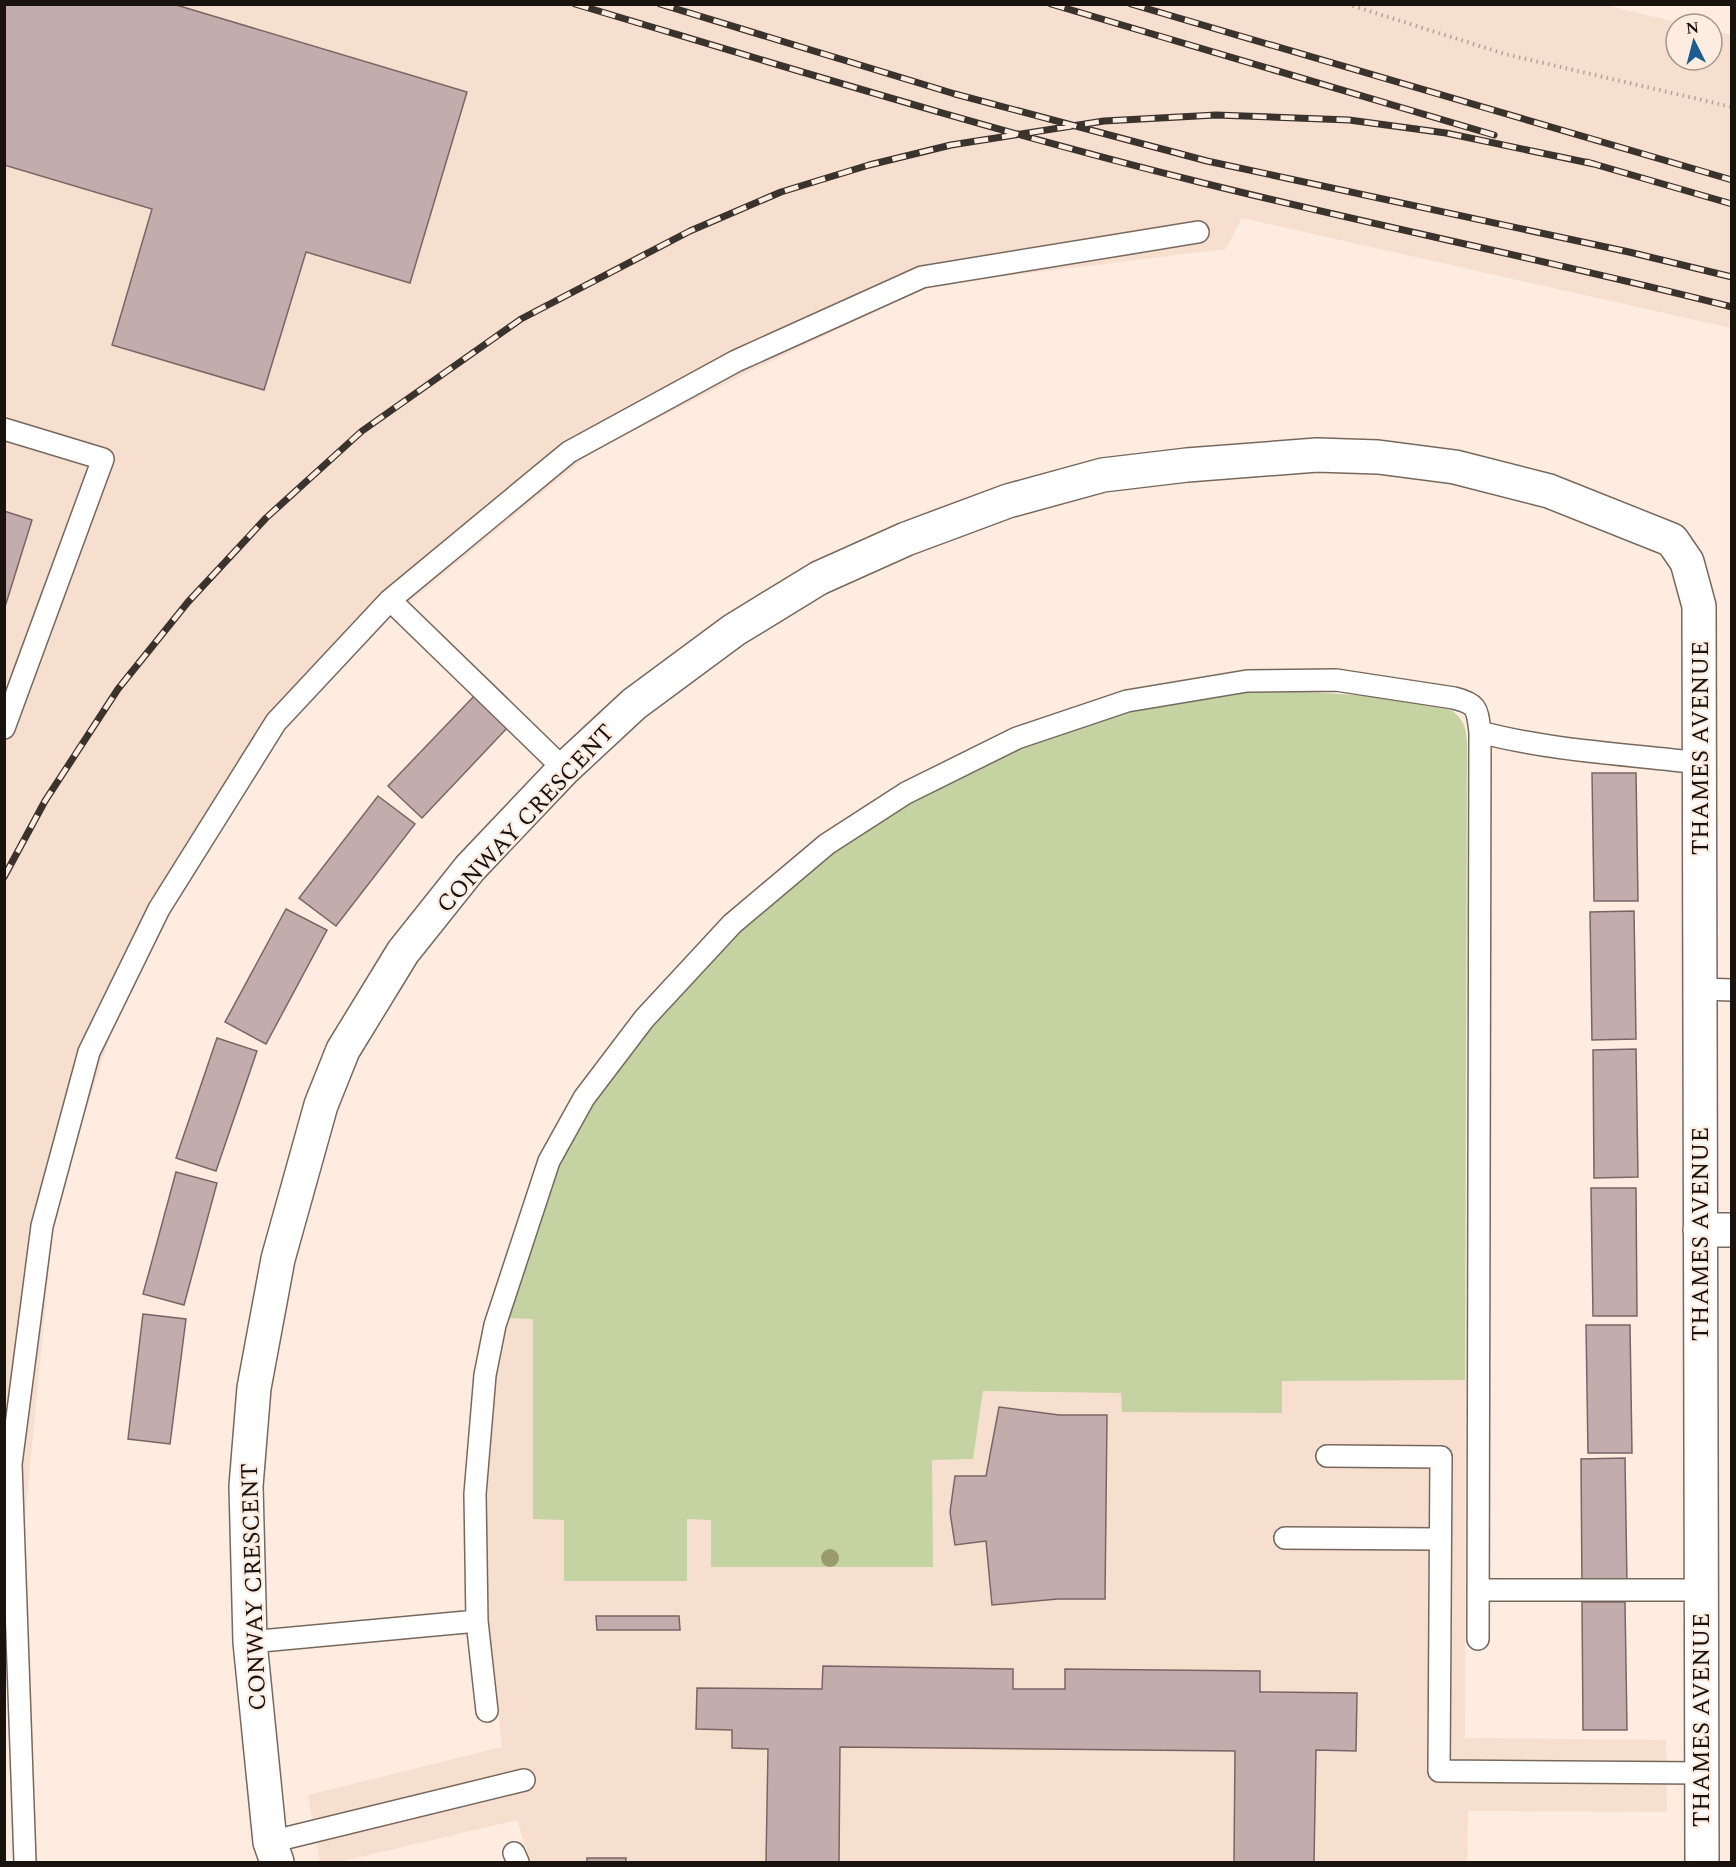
<svg xmlns="http://www.w3.org/2000/svg" width="1736" height="1867" font-family="Spectral,serif">
	<style>
		.built { fill: #f7dfcf }
		.green { fill: #c5d3a2 }
		.building { fill: #c3adac; stroke: #796565; stroke-width: 1.5 }
		.lines { fill: none; stroke-linecap: round; stroke-linejoin: round }
		.lane-casing { stroke: #77685e; stroke-width: 24 }
		.street-casing { stroke: #77685e; stroke-width: 36 }
		.path { stroke: #b1a39a; stroke-width: 4; stroke-dasharray: 1.5 4.5; stroke-linecap: butt }
		.lane { stroke: #fff; stroke-width: 21 }
		.street { stroke: #fff; stroke-width: 33 }
		.rail-casing { stroke: #3a332d; stroke-width: 7 }
		.rail { stroke: #feece0; stroke-width: 4.5; stroke-dasharray: 14; stroke-linecap: butt }
		.tree { fill: #9a9b6a }
		.labels { text-anchor: middle; stroke-width: 4.5; stroke-linejoin: round; paint-order: stroke }
		.street-label { font-size: 24px; fill: #19130f; stroke: #feece0 }
	</style>
	<rect width="100%" height="100%" fill="#feece0"/>
	<path class="built" d="M4,5H1604L1685,24H1676V60H1712V30L1731,35V328L1242,218L1226,249L931,285L749,372L592,452L343,657L255,764L128,980L55,1207L23,1539L4,1535Z
		M1310,692L1367,696L1451,710L1459,716L1465,725L1466,732L1465,1738L1666,1740L1667,1812L1468,1811L1467,1862H530L517,1820L339,1862H320L308,1795L502,1747L489,1624L485,1524L484,1433L506,1318L1130,712L1241,693Z"/>
	<path class="green" d="M1310,692L1367,696L1451,710C1463,719 1466,727 1467,742L1465,1380L1282,1381V1413L1122,1412L1121,1393L983,1391L973,1459L932,1460L933,1567H711V1520L687,1519V1581H564V1520L533,1519V1319L506,1318L546,1191L576,1124L651,1025L760,908L832,853L906,803L1018,747L1075,727L1130,712L1190,699L1241,693Z"/>
	<path class="building" d="M4,4H173L467,92L410,283L306,252L264,390L112,345L152,209L4,165Z
		M4,511L32,520L4,610Z
		M477,693L510,725L422,818L388,786Z
		M1592,773H1636L1638,901H1594Z
		M378,796L415,824L336,926L299,898Z
		M286,909L327,930L266,1044L225,1022Z
		M1634,911L1636,1039L1592,1040L1590,912Z
		M217,1038L257,1051L216,1171L176,1158Z
		M1636,1049L1638,1177L1594,1178L1593,1050Z
		M176,1172L217,1183L184,1305L143,1294Z
		M1591,1188H1636L1637,1316H1593Z
		M143,1314L186,1319L170,1444L128,1439Z
		M1586,1325H1630L1632,1453H1588Z
		M999,1407L1059,1415H1107L1105,1599H1058L992,1605L986,1541L955,1545L950,1512L955,1476H986Z
		M1625,1458L1627,1586L1582,1587L1581,1459Z
		M1582,1602H1625L1627,1730H1583Z
		M596,1616H679L680,1630H597Z
		M823,1666L1013,1669V1689H1065V1669L1260,1671V1692L1357,1693L1356,1751L1316,1750L1314,1862H1234L1235,1751L840,1747L839,1862H766L768,1749L732,1748V1730L696,1729L697,1688L822,1689Z
		M587,1858H626V1862H587Z"/>
	<g class="lines">
		<defs>
			<path id="lane" d="M4,429L103,459L4,728
				M390,600L564,769
				M1480,732C1551,751 1627,754 1700,763
				M1700,989L1732,990
				M1327,1456L1441,1457L1439,1771L1702,1773
				M1285,1538L1440,1539
				M1478,1590H1701
				M250,1642L477,1621
				M487,1711L477,1621L475,1494L485,1375L495,1325L549,1161L584,1098L644,1019L732,924L827,844L906,793L1017,738L1127,701L1247,681L1336,680L1454,698C1478,704 1477,709 1480,732L1478,1639
				M270,1842L524,1780
				M514,1853L518,1862
				M25,1862L11,1464L42,1226L89,1052L159,909L276,722L390,600L569,452L736,361L922,277L1198,232"/>
			<path id="street" d="M1700,1230H1732
				M277,1862L270,1842L250,1642L246,1486L254,1388L278,1259L321,1105L343,1050L403,952L470,868L564,769L634,704L734,630L819,578L906,539L1008,501L1103,475L1187,465L1317,455L1378,457L1455,467L1549,491L1672,540L1687,562L1699,606L1702,1862"/>
		</defs>
		<use href="#lane" class="lane-casing"/>
		<use href="#street" class="street-casing"/>
		<path class="path" d="M1347,4L1505,54L1732,107"/>
		<use href="#lane" class="lane"/>
		<use href="#street" class="street"/>
		<defs>
			<path id="rail" d="M575,4C783,66 989,130 1199,182C1376,226 1555,262 1732,307
				M660,4L955,94L1207,161L1629,252L1732,277
				M1051,4L1494,135
				M1131,4L1732,180
				M1587,162L1732,204
				M4,877L45,801L118,689L188,602L266,518L362,431L521,319L690,231L781,192L869,165L951,145L1104,121L1216,115L1349,120L1446,133L1594,164"/>
		</defs>
		<use href="#rail" class="rail-casing"/>
		<use href="#rail" class="rail"/>
	</g>
	<circle class="tree" cx="830" cy="1558" r="9"/>
	<g class="labels">
		<g class="street-label">
			<text transform="translate(1700 748) rotate(-90)" y="8">THAMES AVENUE</text>
			<text transform="translate(525 818) rotate(-47)" y="8">CONWAY CRESCENT</text>
			<text transform="translate(1700 1234) rotate(-90)" y="8">THAMES AVENUE</text>
			<text transform="translate(253 1587) rotate(-92)" y="8">CONWAY CRESCENT</text>
			<text transform="translate(1701 1720) rotate(-90)" y="8">THAMES AVENUE</text>
		</g>
	</g>
	<rect width="1736" height="1867" fill="none" stroke="#19130f" stroke-width="12"/>
	<g transform="translate(1694 42) rotate(354)"><circle r="28" fill="#feece0" stroke="#a2958c" stroke-width="1.5"/>
	<path d="M0-4.5L10 22L0 15L-10 22Z" fill="#1b5d92"/>
	<text y="-9" font-size="16" font-weight="bold" text-anchor="middle" fill="#19130f">N</text>
	</g>
</svg>
